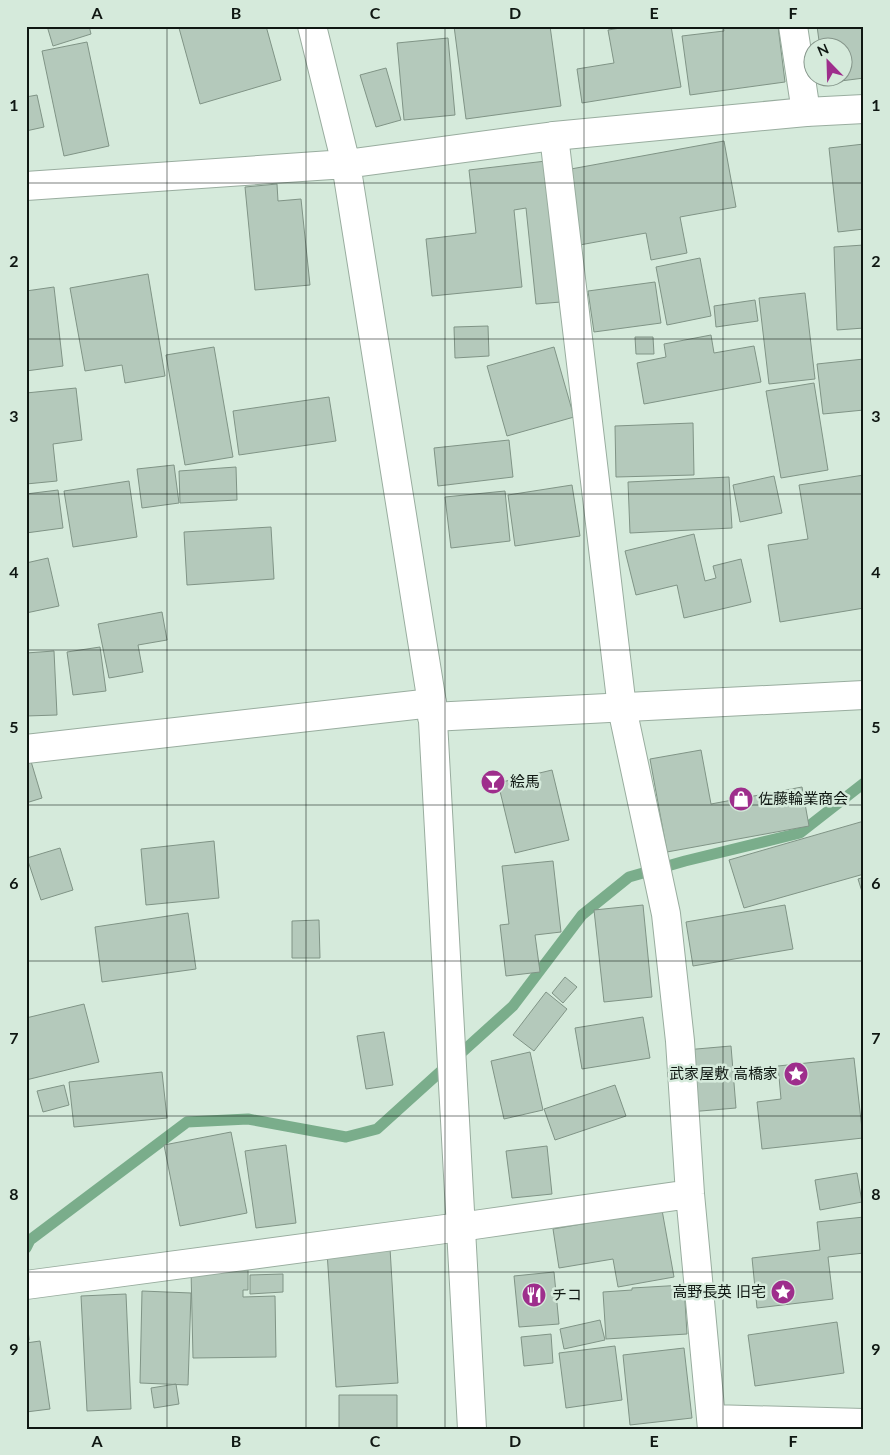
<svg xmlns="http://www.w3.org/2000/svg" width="890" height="1455" font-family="Lato,'Noto Sans JP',sans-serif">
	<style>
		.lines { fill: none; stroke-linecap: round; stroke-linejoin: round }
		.stream { stroke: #7aad8b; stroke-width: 11 }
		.building { fill: #b4c9bb; stroke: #809486 }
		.minor-casing { stroke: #99ad9f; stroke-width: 30 }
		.tertiary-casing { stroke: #99ad9f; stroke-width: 30 }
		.minor { stroke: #fff; stroke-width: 28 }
		.tertiary { stroke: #fff; stroke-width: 28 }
		.grid { fill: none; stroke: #0f1712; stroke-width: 1; stroke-opacity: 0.55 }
		.labels { text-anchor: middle; stroke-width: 5; stroke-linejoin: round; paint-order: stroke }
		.poi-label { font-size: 15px; fill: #0f1712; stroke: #d5eadb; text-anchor: start }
		.neatline { fill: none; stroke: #0f1712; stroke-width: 2 }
		.grid-label { font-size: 16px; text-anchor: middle; font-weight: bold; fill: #0f1712 }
	</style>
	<rect width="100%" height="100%" fill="#d5eadb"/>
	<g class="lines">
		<path class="stream" d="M26,1248L30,1240L187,1122L248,1119L346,1137L377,1129L513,1006L582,915L629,877L685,861L800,833L864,783"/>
	</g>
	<path class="building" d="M47,26H89L91,34L53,46Z
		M186,26H266L281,80L200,104L179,28Z
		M454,26H550L561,106L466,119Z
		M633,26H671L681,87L582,103L577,69L614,63L608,30Z
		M723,26H778L785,82L690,95L682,36L724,31Z
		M817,26H864V78L825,83L824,78H842V48H820Z
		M448,38L455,115L404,120L397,43Z
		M87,42L109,146L64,156L42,51Z
		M386,68L401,120L376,127L360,75Z
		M37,95L44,127L26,131V97Z
		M724,141L736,207L680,217L687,253L651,260L646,233L574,246L560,171Z
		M864,144V229L838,232L829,148Z
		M546,161L561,302L536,304L526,208L514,210L522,287L432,296L426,239L476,233L469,170Z
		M277,184L278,201L301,199L310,285L255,290L245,187Z
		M864,245V328L837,330L834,247Z
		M700,258L711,316L667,325L656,267Z
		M148,274L165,376L125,383L122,365L85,371L70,288Z
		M655,282L661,323L594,332L588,291Z
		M54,287L63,366L26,371V291Z
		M805,293L815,379L769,384L759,298Z
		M755,300L758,321L716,327L714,306Z
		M488,326L489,356L455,358L454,327Z
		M711,335L714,353L754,346L761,382L644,404L637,363L666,357L664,344Z
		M635,337H653L654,354H636Z
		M214,347L233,457L185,465L166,355Z
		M554,347L574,417L507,436L487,366Z
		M864,359V410L823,414L817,364Z
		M814,383L828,470L781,478L766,391Z
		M76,388L82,440L53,444L57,481L26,484V393Z
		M329,397L336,441L239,455L233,411Z
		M693,423L694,475L616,477L615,426Z
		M509,440L513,477L438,486L434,448Z
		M174,465L179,503L142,508L137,469Z
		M236,467L237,500L180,503L179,471Z
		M864,475V571H862L864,580V608L780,622L768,545L808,539L799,485Z
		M774,476L782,513L740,522L733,485Z
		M729,477L732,528L630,533L628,482Z
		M129,481L137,537L73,547L64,491Z
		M572,485L580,536L515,546L508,495Z
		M58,490L63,528L26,533V494Z
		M505,491L510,541L451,548L445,497Z
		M271,527L274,579L187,585L184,532Z
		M694,534L705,581L716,578L713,566L741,559L751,602L684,618L677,585L636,595L625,551Z
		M48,558L59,606L26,613V563Z
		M162,612L167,640L138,645L143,672L109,678L98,624Z
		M100,647L106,691L73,695L67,652Z
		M54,651L57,715L26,716V653Z
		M701,750L711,804L802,787L809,826L667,852L650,759Z
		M30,758L42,798L26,803V759Z
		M552,770L569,840L515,853L498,783Z
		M864,821V874L744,908L729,860Z
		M214,841L219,898L146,905L141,849Z
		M60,848L73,890L41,900L27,858Z
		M553,861L561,932L535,935L540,972L506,976L500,925L509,924L502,866Z
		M864,877V898L858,879Z
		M643,905L652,997L604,1002L594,910Z
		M785,905L793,949L693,966L686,922Z
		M188,913L196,969L102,982L95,927Z
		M319,920L320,958H292V921Z
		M565,977L577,987L563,1003L552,993Z
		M546,992L567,1009L534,1051L513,1035Z
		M84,1004L99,1062L26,1080V1018Z
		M643,1017L650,1058L582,1069L575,1028Z
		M384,1032L393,1085L366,1089L357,1036Z
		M731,1046L736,1108L689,1112L685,1050Z
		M530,1052L543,1110L504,1119L491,1061Z
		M854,1058L863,1138L762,1149L757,1102L781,1099L778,1066Z
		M162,1072L167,1118L74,1127L69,1082Z
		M64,1085L69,1105L43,1112L37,1091Z
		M615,1085L626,1116L555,1140L544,1109Z
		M231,1132L247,1213L180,1226L164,1145Z
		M286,1145L296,1223L256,1228L245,1151Z
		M547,1146L552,1194L512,1198L506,1151Z
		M857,1173L862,1202L820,1210L815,1180Z
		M662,1210L674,1277L618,1287L613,1259L559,1268L553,1229Z
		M864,1217V1253L828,1257L833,1299L757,1308L752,1258L820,1250L817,1222Z
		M390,1248L398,1383L336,1387L327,1252Z
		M191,1270H248V1290H243V1297L275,1296L276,1357L193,1358Z
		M554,1272L559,1324L519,1327L514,1276Z
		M283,1274V1292L250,1294V1275Z
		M684,1285L687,1334L606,1339L603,1292L632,1290V1288Z
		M142,1291L191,1293L188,1385L140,1383Z
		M126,1294L131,1409L87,1411L81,1296Z
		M26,1318H27L29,1340H26Z
		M600,1320L605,1340L564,1349L560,1329Z
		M837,1322L844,1373L755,1386L748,1335Z
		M551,1334L553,1363L524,1366L521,1337Z
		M40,1341L50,1409L26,1412V1343Z
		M615,1346L622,1400L566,1408L559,1353Z
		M684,1348L692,1418L630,1425L623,1355Z
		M176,1384L179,1404L154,1408L151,1388Z
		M339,1395H397V1429H339Z"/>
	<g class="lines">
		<defs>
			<path id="minor" d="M793,26L806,112
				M554,136L622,708L666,914L680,1041L690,1194L712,1429
				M26,749L432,703
				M26,1285L460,1227L690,1194
				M711,1419L864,1423"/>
			<path id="tertiary" d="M312,26L346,164L432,703L472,1429
				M26,186L346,164L554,136L806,112L864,109
				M432,717L864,695"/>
		</defs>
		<use href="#minor" class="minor-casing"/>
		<use href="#tertiary" class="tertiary-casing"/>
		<use href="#minor" class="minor"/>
		<use href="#tertiary" class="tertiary"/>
	</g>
	<path class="grid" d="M167,26V1429M306,26V1429M445,26V1429M584,26V1429M723,26V1429M26,183H864M26,339H864M26,494H864M26,650H864M26,805H864M26,961H864M26,1116H864M26,1272H864"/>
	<defs>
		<symbol id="bar-disc" viewBox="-11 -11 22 22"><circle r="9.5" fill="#9e2e8c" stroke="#d5eadb"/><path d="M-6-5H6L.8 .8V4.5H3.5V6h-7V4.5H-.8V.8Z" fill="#fff"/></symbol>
		<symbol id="shop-disc" viewBox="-11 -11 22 22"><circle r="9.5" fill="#9e2e8c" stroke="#d5eadb"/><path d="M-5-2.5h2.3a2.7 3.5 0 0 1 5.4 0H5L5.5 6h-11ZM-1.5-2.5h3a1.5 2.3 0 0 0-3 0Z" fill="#fff"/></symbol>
		<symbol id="sight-disc" viewBox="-11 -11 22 22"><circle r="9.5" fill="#9e2e8c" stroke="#d5eadb"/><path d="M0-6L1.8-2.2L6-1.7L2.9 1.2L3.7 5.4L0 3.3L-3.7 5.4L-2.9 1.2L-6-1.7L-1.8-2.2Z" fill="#fff"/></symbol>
		<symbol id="restaurant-disc" viewBox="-11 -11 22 22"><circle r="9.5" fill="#9e2e8c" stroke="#d5eadb"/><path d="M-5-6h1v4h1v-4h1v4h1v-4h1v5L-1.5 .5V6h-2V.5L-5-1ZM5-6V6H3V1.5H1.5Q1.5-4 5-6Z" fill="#fff"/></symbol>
	</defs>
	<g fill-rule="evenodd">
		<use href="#bar-disc" x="479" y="768" width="28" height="28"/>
		<use href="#shop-disc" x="727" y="785" width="28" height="28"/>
		<use href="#sight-disc" x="782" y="1060" width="28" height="28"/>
		<use href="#sight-disc" x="769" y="1278" width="28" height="28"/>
		<use href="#restaurant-disc" x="520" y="1281" width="28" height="28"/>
	</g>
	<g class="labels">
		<g class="poi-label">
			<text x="510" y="787">絵馬</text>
			<text x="758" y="804">佐藤輪業商会</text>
			<text x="778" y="1079" text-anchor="end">武家屋敷 高橋家</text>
			<text x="766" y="1297" text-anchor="end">高野長英 旧宅</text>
			<text x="552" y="1300">チコ</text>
		</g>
	</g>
	<rect width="890" height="1455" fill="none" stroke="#d5eadb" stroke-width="55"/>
	<g transform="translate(828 62) rotate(337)"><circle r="24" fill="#d5eadb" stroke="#86968b"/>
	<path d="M0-4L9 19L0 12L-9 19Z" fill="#9e2e8c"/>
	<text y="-8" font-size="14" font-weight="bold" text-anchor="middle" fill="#0f1712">N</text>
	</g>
	<rect x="28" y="28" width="834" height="1400" class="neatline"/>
	<g class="grid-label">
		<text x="97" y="19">A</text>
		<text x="236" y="19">B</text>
		<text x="375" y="19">C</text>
		<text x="515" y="19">D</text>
		<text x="654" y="19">E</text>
		<text x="793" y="19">F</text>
		<text x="14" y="111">1</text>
		<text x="876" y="111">1</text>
		<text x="14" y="267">2</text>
		<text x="876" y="267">2</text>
		<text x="14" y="422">3</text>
		<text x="876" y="422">3</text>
		<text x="14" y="578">4</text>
		<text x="876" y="578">4</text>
		<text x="14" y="733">5</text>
		<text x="876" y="733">5</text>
		<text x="14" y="889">6</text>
		<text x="876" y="889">6</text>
		<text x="14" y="1044">7</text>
		<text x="876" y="1044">7</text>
		<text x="14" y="1200">8</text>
		<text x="876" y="1200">8</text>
		<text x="14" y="1355">9</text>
		<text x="876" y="1355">9</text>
		<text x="97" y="1447">A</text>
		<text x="236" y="1447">B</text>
		<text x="375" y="1447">C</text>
		<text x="515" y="1447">D</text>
		<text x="654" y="1447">E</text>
		<text x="793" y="1447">F</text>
	</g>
</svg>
